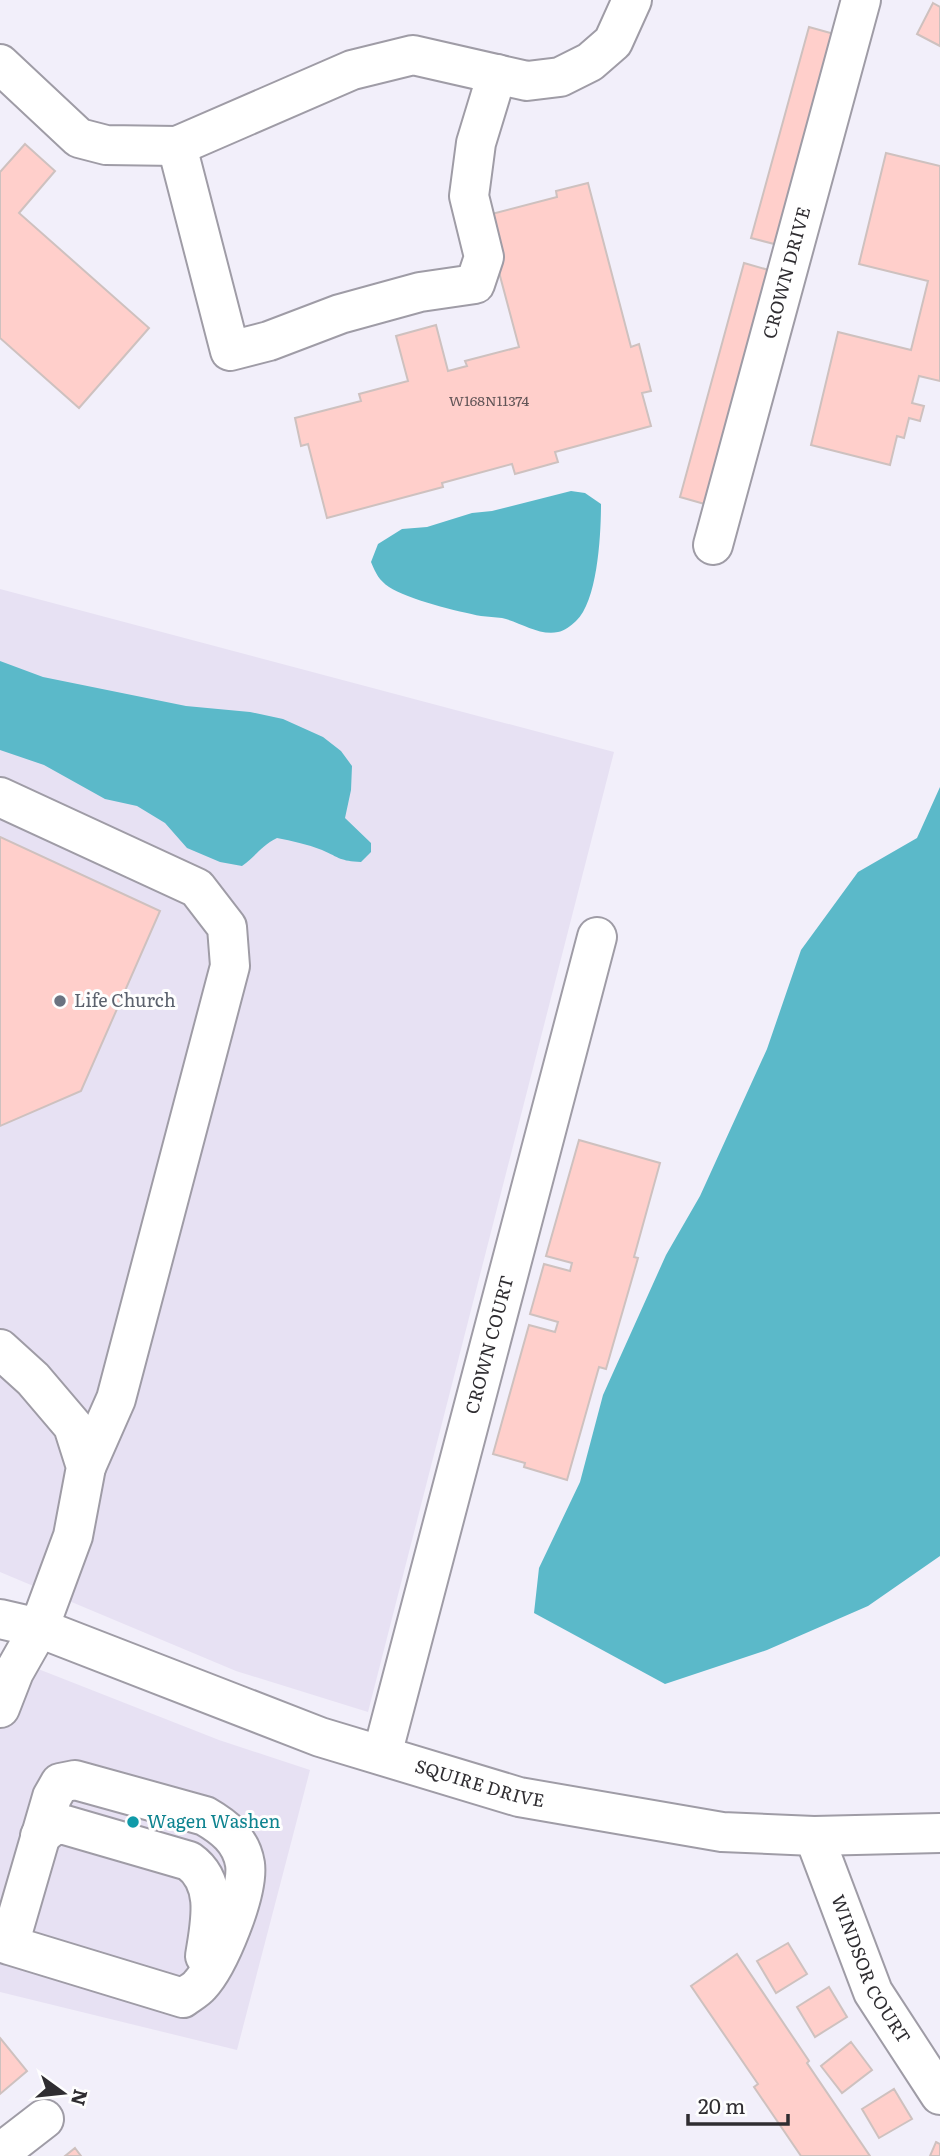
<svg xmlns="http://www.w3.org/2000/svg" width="940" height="2156" font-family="Literata,serif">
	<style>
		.built { fill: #e7e1f3 }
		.water { fill: #5bb9c9 }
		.building { fill: #ffcfcb; stroke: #cec1bf; stroke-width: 2 }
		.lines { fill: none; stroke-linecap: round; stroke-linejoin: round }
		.minor-casing { stroke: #9f9ca6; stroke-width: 42 }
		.minor { stroke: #fff; stroke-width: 38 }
		.worship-dot { fill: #6b7280; stroke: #fefefe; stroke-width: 2.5 }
		.culture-dot { fill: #0f9aa8; stroke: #fefefe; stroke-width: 2.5 }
		.labels { text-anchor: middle; stroke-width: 6; stroke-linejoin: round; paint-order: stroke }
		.number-label { font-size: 14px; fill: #635658 }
		.street-label { font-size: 18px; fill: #2f2d31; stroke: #fefefe }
		.worship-label { font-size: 18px; fill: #5b616d; stroke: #fefefe; text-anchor: start }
		.culture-label { font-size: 18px; fill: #0d838f; stroke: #fefefe; text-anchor: start }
	</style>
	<rect width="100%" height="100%" fill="#f2effa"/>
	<path class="built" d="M0,589L614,752L368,1712L236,1671L0,1572Z
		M0,1654L219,1740L310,1770L237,2050L0,1992Z"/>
	<path class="water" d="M571,491L585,493L601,504C601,533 598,601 576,621C572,625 564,631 558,632C539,636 520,622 502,618C495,617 488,617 481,616C459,612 407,599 389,587C379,580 376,574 371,562L378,544L402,529L427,527L472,513L492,511Z
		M0,661L43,677L186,706L250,712L283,719L323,737L341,751L352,766L351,790L345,818L371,843V852L361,862C340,861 340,858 322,850C307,844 292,841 277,838C261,846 256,856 242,866L220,862L187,848L165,823L137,806L105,799L44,765L0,750Z
		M940,787V1556L868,1606L767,1650L665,1684L534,1613L539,1568L580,1482L603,1395L666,1255L700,1196L767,1049L801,950L858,872L917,838Z"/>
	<path class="building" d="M933,3L940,7V46L917,34Z
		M809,27L834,34L778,245L751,238Z
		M25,144L55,171L19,213L149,328L79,408L0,338V172Z
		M886,153L940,166V381L919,376L912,403L924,406L920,421L909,418L904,438L897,436L890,465L811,445L838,332L911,350L928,281L859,264Z
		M588,183L631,347L639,344L651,391L642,393L651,426L555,452L558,462L515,474L512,464L442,483L443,487L327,518L308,444L301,446L295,418L361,401L359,394L408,381L396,336L436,325L448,371L467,366L465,361L519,347L484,216L557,197L556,191Z
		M744,263L772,271L708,505L680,497Z
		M0,837L160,911L81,1091L0,1126Z
		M579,1140L660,1163L634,1257L638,1258L606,1369L599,1367L567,1480L524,1467L525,1463L493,1454L529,1325L555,1332L558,1322L530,1314L544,1264L570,1271L572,1263L546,1256Z
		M788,1943L807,1974L776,1993L757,1961Z
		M737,1954L809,2061L807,2063L870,2156H801L754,2087L758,2084L691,1986Z
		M829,1987L847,2017L815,2037L797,2007Z
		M0,2038L27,2071L0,2094Z
		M851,2042L872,2070L842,2093L821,2066Z
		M894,2089L912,2119L879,2138L862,2109Z
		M936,2142L940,2144V2156H930Z
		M75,2148L81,2156H65Z"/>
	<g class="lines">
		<defs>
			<g id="minor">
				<path d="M0,64L79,138L106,145L177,146L352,70L413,55L527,81L560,77L590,62L613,42L632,0"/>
				<path d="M177,146L230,351L269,341L340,314L420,292L475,284L484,257L469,196L476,143L497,74"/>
				<path id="s1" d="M713,545L861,0"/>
				<path d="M0,797L197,888L227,927L230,966L116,1399L86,1467"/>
				<path d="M0,1349L33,1379L73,1426L86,1467L73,1536L39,1628L14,1672L0,1708"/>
				<path id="s2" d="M0,1619L39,1628L320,1737L519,1797L722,1832L814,1836L940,1833"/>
				<path id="s3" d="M382,1755L597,937"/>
				<path d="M40,1836L54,1825H65L189,1861C220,1883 210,1924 205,1956"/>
				<path id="s4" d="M814,1836L873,1992L940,2095"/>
				<path d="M0,1942L9,1945L183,1998C188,1994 196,1990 200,1985C219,1965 249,1892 245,1864C241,1840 224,1827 205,1816L75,1780L60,1783L52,1797L9,1945"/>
				<path d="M0,2153L44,2119"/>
			</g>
		</defs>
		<use href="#minor" class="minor-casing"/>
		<use href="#minor" class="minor"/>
	</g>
	<circle class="worship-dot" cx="60" cy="1001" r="7"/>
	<circle class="culture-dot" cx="133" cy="1822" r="7"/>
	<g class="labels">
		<g class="number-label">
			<text x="489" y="406">W168N11374</text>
		</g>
		<g class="street-label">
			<text dy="6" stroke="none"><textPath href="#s1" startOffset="282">CROWN DRIVE</textPath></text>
			<text dy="6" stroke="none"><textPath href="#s3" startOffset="424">CROWN COURT</textPath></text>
			<text dy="6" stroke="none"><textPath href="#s2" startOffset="508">SQUIRE DRIVE</textPath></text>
			<text dy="6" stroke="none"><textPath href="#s4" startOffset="145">WINDSOR COURT</textPath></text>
		</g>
		<g class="worship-label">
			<text x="74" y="1007">Life Church</text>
		</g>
		<g class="culture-label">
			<text x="147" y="1828">Wagen Washen</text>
		</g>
	</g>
	<g transform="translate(63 2093) rotate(105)" stroke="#fefefe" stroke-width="5" paint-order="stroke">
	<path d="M0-5L12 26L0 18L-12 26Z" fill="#2f2d31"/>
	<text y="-10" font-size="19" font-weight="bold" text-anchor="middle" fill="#2f2d31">N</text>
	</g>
	<path d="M688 2114v10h100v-10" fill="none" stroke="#2f2d31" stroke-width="3.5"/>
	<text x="698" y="2114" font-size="21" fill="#2f2d31" stroke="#fefefe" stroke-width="5" paint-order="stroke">20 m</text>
</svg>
